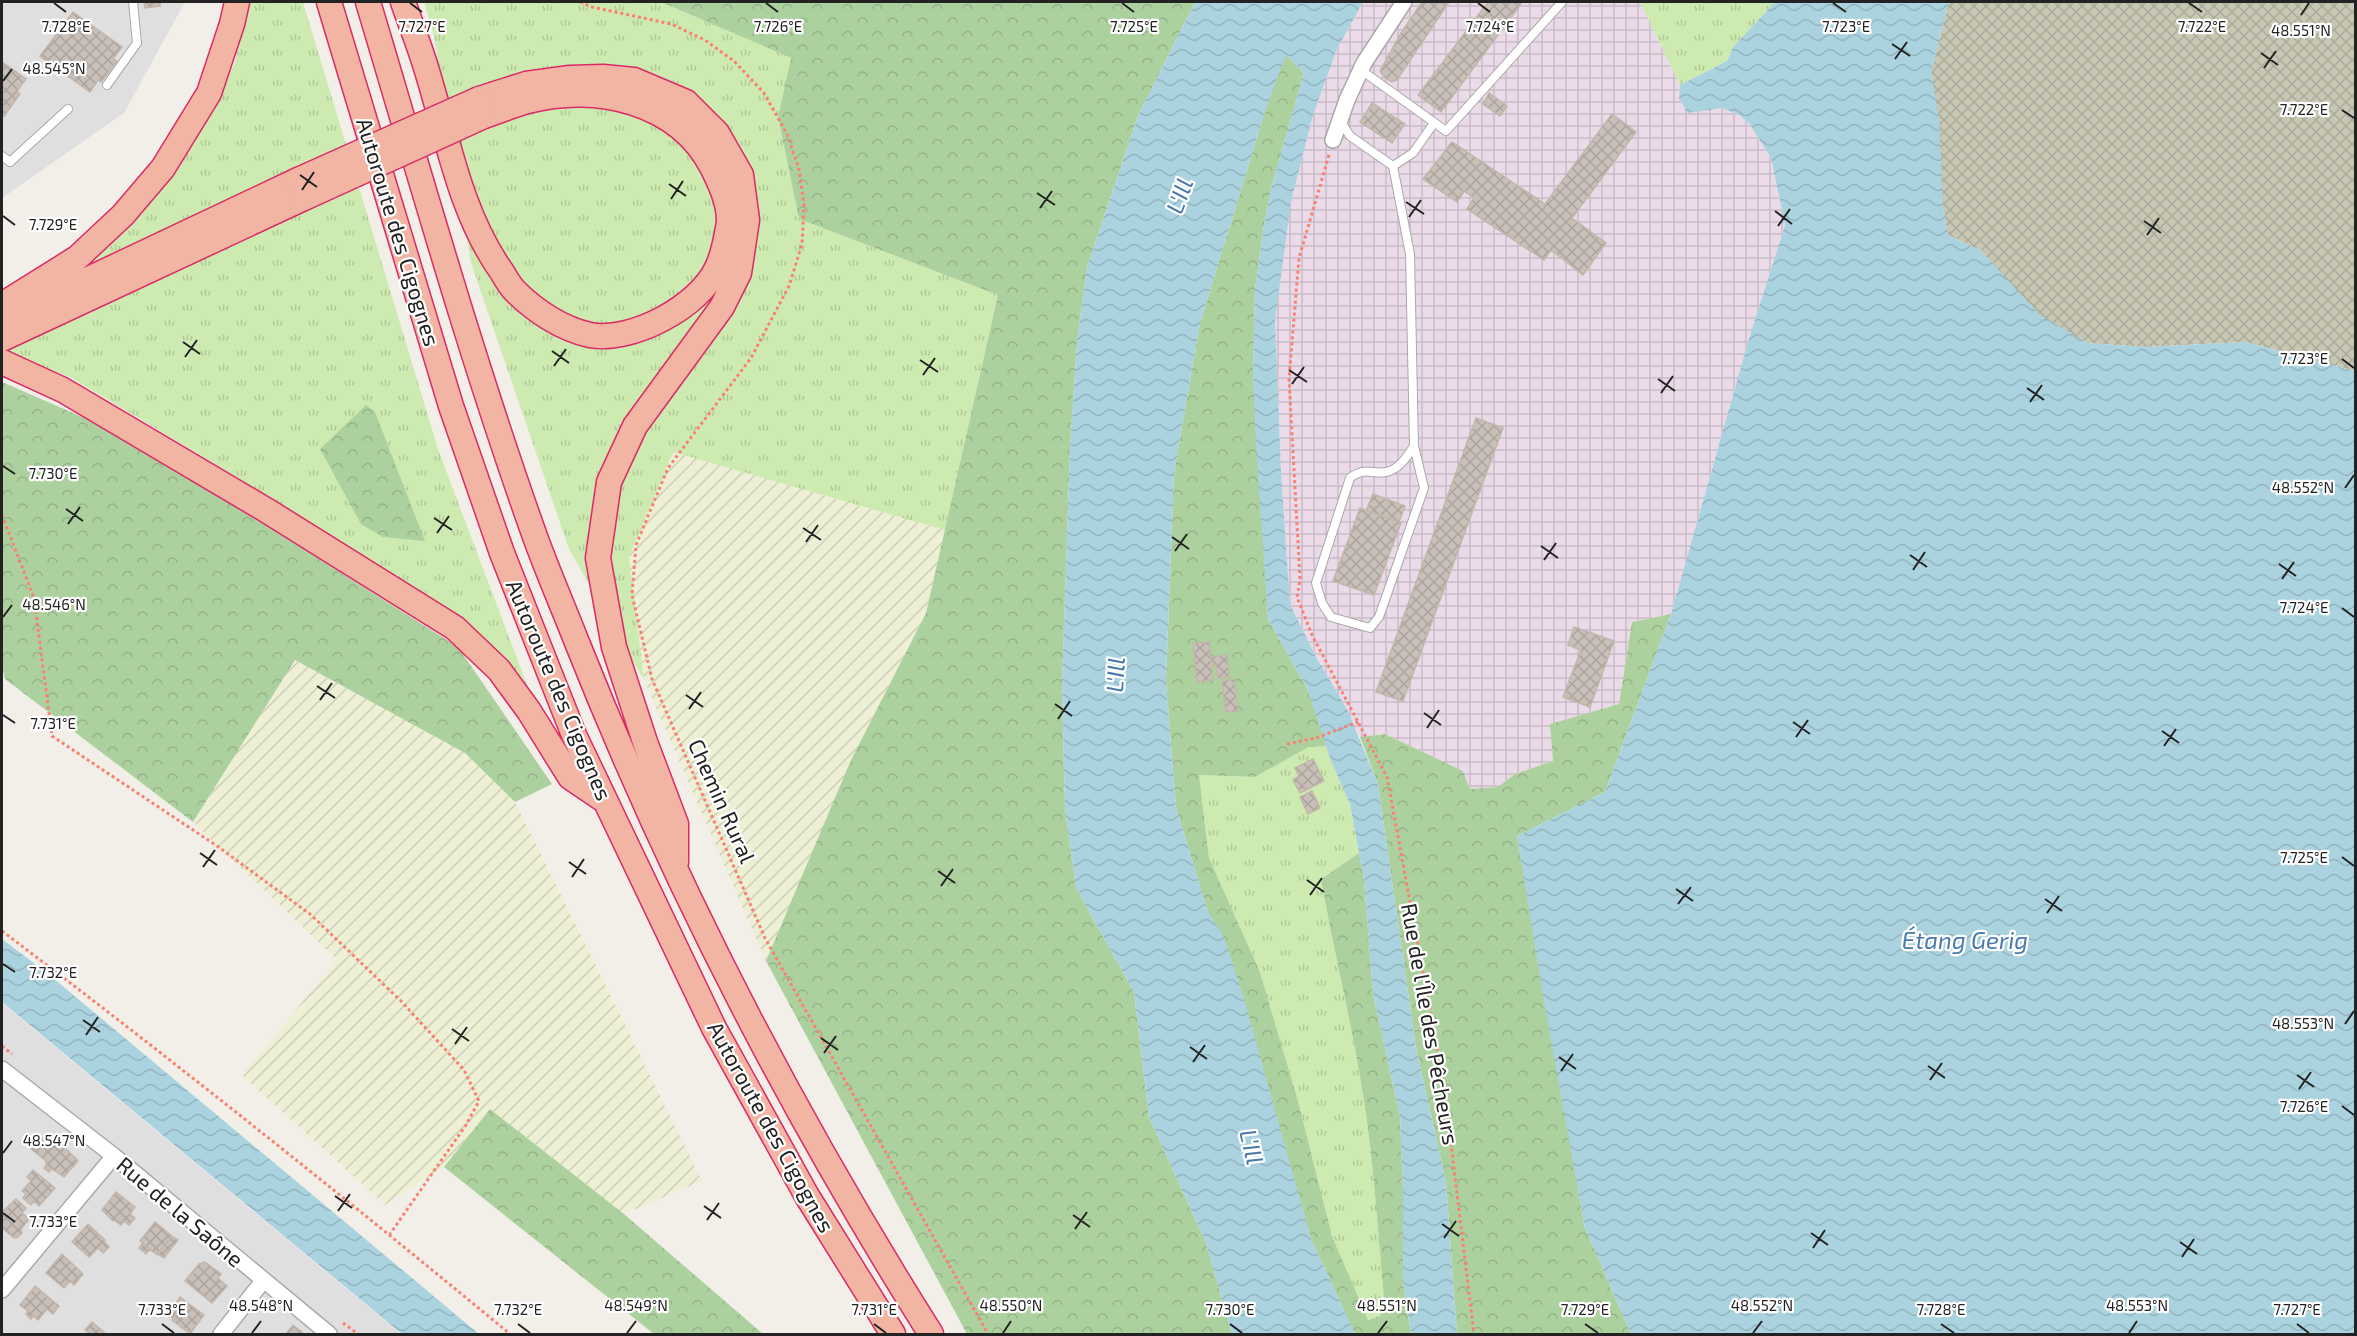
<svg xmlns="http://www.w3.org/2000/svg" width="2357" height="1336" font-family="'Exo 2',sans-serif">
	<style>
		.residential { fill: #e0dfdf }
		.industrial { fill: url(#industrial-grid) }
		.construction { fill: url(#construction-cross-hatch) }
		.farmland { fill: url(#farmland-furrows) }
		.grass { fill: url(#grass-tufts) }
		.forest { fill: url(#forest-crowns) }
		.water { fill: url(#water-waves) }
		.building { fill: url(#building-cross-hatch); stroke: #c4b6ab; stroke-width: 1.5 }
		.lines { fill: none; stroke-linecap: round; stroke-linejoin: round }
		.service-casing { stroke: #a9a9a9; stroke-width: 10 }
		.minor-casing { stroke: #a9a9a9; stroke-width: 18 }
		.trunk-casing { stroke: #dc2a67; stroke-width: 27 }
		.path { stroke: #fa8072; stroke-width: 3; stroke-dasharray: 3 3; stroke-linecap: butt }
		.service { stroke: #fff; stroke-width: 8 }
		.minor { stroke: #fff; stroke-width: 15 }
		.trunk { stroke: #f2b4a3; stroke-width: 24 }
		.trunk-bridge-casing { stroke: #dc2a67; stroke-width: 27; stroke-linecap: butt }
		.trunk-bridge { stroke: #f2b4a3; stroke-width: 24 }
		.ticks { fill: none; stroke: #222; stroke-width: 2 }
		.labels { text-anchor: middle; stroke-width: 4.5; stroke-linejoin: round; paint-order: stroke }
		.street-label { font-size: 22px; fill: #222; stroke: #fff }
		.water-label { font-size: 24px; font-style: italic; fill: #4a7aab; stroke: #fff }
		.ticks-label { font-size: 15px; text-anchor: middle; fill: #222; stroke: #fff; stroke-width: 4.5; stroke-linejoin: round; paint-order: stroke }
	</style>
	<defs>
		<pattern id="industrial-grid" width="8" height="8" patternUnits="userSpaceOnUse" patternTransform="scale(1.5)"><rect width="8" height="8" fill="#ebdbe8"/><path d="M0 4h8M4 0v8" fill="none" stroke="#c9bcc7"/></pattern>
		<pattern id="construction-cross-hatch" width="8" height="8" patternUnits="userSpaceOnUse" patternTransform="scale(1.5)"><rect width="8" height="8" fill="#c7c7b4"/><path d="M0 0l8 8M0 8l8-8" fill="none" stroke="#abab9a"/></pattern>
		<pattern id="farmland-furrows" width="10" height="10" patternUnits="userSpaceOnUse" patternTransform="scale(1.5)"><rect width="10" height="10" fill="#eef0d5"/><path d="M-1 1l2-2M0 10L10 0M9 11l2-2" fill="none" stroke="#ccceb7"/></pattern>
		<pattern id="grass-tufts" width="24" height="20" patternUnits="userSpaceOnUse" patternTransform="scale(1.5)"><rect width="24" height="20" fill="#cdebb0"/><path d="M3 7l-1-3M5 7V3M7 7l1-3M15 17l-1-3M17 17v-4M19 17l1-3" fill="none" stroke="#b0c997"/></pattern>
		<pattern id="forest-crowns" width="20" height="18" patternUnits="userSpaceOnUse" patternTransform="scale(1.5)"><rect width="20" height="18" fill="#add19e"/><path d="M2 6a3 3 0 1 1 6 0M12 15a3 3 0 1 1 6 0" fill="none" stroke="#95b388"/></pattern>
		<pattern id="water-waves" width="16" height="10" patternUnits="userSpaceOnUse" patternTransform="scale(1.5)"><rect width="16" height="10" fill="#aad3df"/><path d="M0 5q4-4 8 0t8 0" fill="none" stroke="#92b5bf"/></pattern>
		<pattern id="building-cross-hatch" width="8" height="8" patternUnits="userSpaceOnUse" patternTransform="scale(1.5)"><rect width="8" height="8" fill="#c7bfb8"/><path d="M0 0l8 8M0 8l8-8" fill="none" stroke="#aba49e"/></pattern>
	</defs>
	<rect width="100%" height="100%" fill="#f2efe9"/>
	<path class="residential" d="M2,2H185L124,113L2,198Z
		M2,1003L401,1334H2Z"/>
	<path class="industrial" d="M1363,2H1640L1680,85L1679,98L1702,110L1722,108L1739,115L1749,123L1771,158L1785,225L1748,342L1671,614L1632,622L1619,704L1551,724L1553,761L1515,774L1498,787L1470,789L1463,771L1385,734L1360,737L1316,657L1290,604L1281,471L1275,320L1278,284L1291,202L1313,115L1337,49Z"/>
	<path class="construction" d="M1949,2H2355V371L2245,342L2144,347L2087,343L2040,316L1980,250L1948,235L1943,207L1931,73Z"/>
	<path class="farmland" d="M672,451L945,530L926,613L851,760L766,961L644,680L629,557Z
		M295,660L465,753L515,802L702,1181L624,1214L490,1109L444,1167L385,1205L242,1075L337,960L193,822Z"/>
	<path class="grass" d="M246,2H303L438,449L529,690L470,626L257,489L70,377L3,351L168,178L235,63Z
		M424,2H661L791,58L778,117L799,219L998,295L945,530L673,452L629,557L644,680L569,549L471,263L434,36Z
		M1640,2H1775L1733,47L1727,61L1680,85Z
		M1328,746L1331,761L1350,804L1359,853L1321,879C1332,943 1348,1007 1359,1071C1373,1146 1377,1223 1384,1298L1380,1316L1367,1320L1332,1236L1298,1101L1260,972L1209,858L1199,775L1255,777L1309,747Z"/>
	<path class="forest" d="M661,2H1195L1138,116L1087,267L1077,341L1070,448L1062,686L1065,808L1076,888L1134,992L1149,1117L1206,1243L1232,1334H967L766,961L851,760L926,613L998,295L799,219L778,117L791,58Z
		M1285,54L1304,73L1272,185L1264,224L1255,289L1253,375L1268,619L1307,688L1328,746L1309,747L1255,777L1199,775L1209,858L1260,972L1298,1101L1332,1236L1368,1320L1380,1316L1384,1298C1377,1223 1373,1146 1359,1071C1348,1007 1332,943 1321,879L1359,853L1364,879L1373,994L1400,1116L1403,1188V1282L1411,1334H1355L1311,1239L1280,1133L1208,913L1176,807L1166,681L1174,473L1200,323L1267,105Z
		M2,382L103,426L264,524L458,647L552,784L515,802L465,753L295,660L193,822L5,679L2,666Z
		M366,405L375,412L425,541L383,537L361,524L320,449Z
		M1671,614L1605,792L1517,836L1585,1228L1631,1334H1457L1446,1182L1416,1048L1378,784L1360,737L1385,734L1463,771L1470,789L1498,787L1515,774L1553,761L1550,724L1619,704L1632,622Z
		M490,1109L624,1214L763,1334H654L444,1167Z"/>
	<path class="water" d="M1195,2H1363L1337,49L1313,115L1291,202L1275,320L1281,471L1290,604L1316,657L1348,711L1378,784L1416,1048L1446,1182L1457,1334H1411L1403,1282V1188L1400,1116L1373,994L1364,880L1350,804L1331,761L1307,688L1268,619L1256,445L1253,375L1255,289L1264,224L1272,185L1304,73L1286,55L1267,105L1200,323L1174,473L1166,681L1176,807L1208,912L1224,937L1244,999L1311,1239L1355,1334H1232L1206,1243L1149,1117L1134,992L1076,888L1065,808L1062,686L1070,448L1077,341L1087,267L1138,116Z
		M1775,2H1949L1931,73L1939,118L1943,207L1948,235L1980,250L2040,315L2087,343L2144,347L2245,342L2355,371V1334H1631L1585,1228L1543,996L1517,836L1605,792L1671,614L1748,342L1785,225L1771,158L1749,123L1739,115L1722,108L1688,113L1679,98L1680,85L1727,61L1733,47Z
		M2,939L47,973L479,1334H402L2,1002Z"/>
	<path class="building" d="M144,2H160V6L145,8Z
		M1422,2H1449L1397,80L1392,82L1384,77L1380,71L1401,33Z
		M1488,2H1518L1521,4L1441,112L1418,95Z
		M73,12L122,47L113,59L117,61L101,82L98,80L90,92L40,56Z
		M2,62L26,79L17,91L20,94L4,116L2,114Z
		M1489,93L1507,106L1500,116L1483,104Z
		M1372,103L1405,124L1392,143L1360,122Z
		M1612,114L1636,132L1572,218L1606,243L1583,275L1551,250L1544,260L1467,209L1474,198L1464,191L1457,202L1423,179L1452,142L1545,204Z
		M1476,418L1503,428L1403,701L1376,692Z
		M1373,494L1405,506L1399,522L1366,511Z
		M1360,508L1401,523L1374,595L1333,581Z
		M1574,627L1614,641L1590,707L1563,697L1581,650L1568,645Z
		M1209,642L1213,680L1197,682L1193,644Z
		M1227,655L1229,677L1218,678L1216,665H1212L1211,657Z
		M1234,679L1238,711L1226,712L1222,681Z
		M1313,759L1324,781L1306,790L1295,768Z
		M1299,776L1306,790L1300,793L1293,780Z
		M1312,791L1320,808L1308,814L1300,797Z
		M41,1137L50,1144L53,1140L60,1143L78,1161L64,1177L52,1169L49,1172L44,1168L47,1164L45,1160L31,1149Z
		M33,1170L55,1188L39,1206L34,1201L31,1205L23,1198L26,1194L22,1191L31,1181L27,1177Z
		M116,1192L135,1207L130,1214L135,1218L129,1225L124,1221L121,1225L114,1220L113,1221L102,1210Z
		M16,1199L26,1208L22,1213L29,1219L21,1229L22,1233L18,1237L14,1238L2,1228V1212Z
		M155,1222L172,1236L157,1255L140,1241Z
		M88,1224L105,1240L104,1241L109,1247L103,1253L98,1248L89,1257L72,1242Z
		M172,1236L178,1240L164,1258L158,1254Z
		M143,1243L150,1249L146,1254L139,1248Z
		M62,1254L83,1274L74,1285L70,1281L64,1288L46,1273Z
		M205,1262L221,1274L218,1278L227,1286L212,1303L185,1281L199,1264Z
		M35,1286L59,1306L53,1314L47,1309L38,1320L33,1316L31,1319L26,1314L28,1311L20,1305Z
		M180,1297L185,1301L173,1318L168,1315Z
		M185,1301L204,1315L190,1334L172,1320Z
		M92,1322L104,1332L102,1334H90L85,1330Z
		M293,1325L304,1334H286Z"/>
	<g class="lines">
		<defs>
			<path id="service" d="M1361,70L1446,131L1562,2
				M107,85L137,43L133,2
				M1341,122L1350,136L1393,166L1410,254L1414,446C1407,456 1400,469 1386,472C1371,475 1366,466 1350,478L1316,583L1322,603L1331,617L1370,628L1379,617L1424,488L1414,446
				M2,156L10,162L68,109
				M1393,166L1413,153L1434,123"/>
			<path id="minor" d="M1333,140L1347,100L1364,63L1404,2
				M2,1069L114,1156L329,1334
				M2,1290L114,1156
				M221,1334L263,1281"/>
			<path id="trunk" d="M329,2L451,406L502,553L574,735L714,1028L807,1196L893,1334
				M368,2C421,179 471,357 533,531C546,568 562,604 576,640C672,882 792,1114 931,1334
				M403,2C411,25 420,47 427,71C448,139 460,213 502,272C506,279 510,286 515,291C535,311 562,329 590,335C631,343 699,307 717,268C722,257 726,240 728,228C732,208 721,185 712,167C678,101 595,83 528,101C513,105 499,111 484,116
				M479,99L526,84L570,78L603,77L634,80L686,102L717,133L741,175L747,220L739,273L722,307L635,426L609,482L598,558L614,647L645,742L676,824V862
				M2,305L77,258L123,215L163,168L209,93L232,24L237,2
				M2,320L298,180
				M2,339L304,198
				M2,362L63,390L266,510L455,628L499,670L529,711L570,777L604,800"/>
		</defs>
		<use href="#service" class="service-casing"/>
		<use href="#minor" class="minor-casing"/>
		<use href="#trunk" class="trunk-casing"/>
		<path class="path" d="M580,2L592,7L671,24L705,40L734,61L764,93L787,134L799,169L804,205L802,244L789,286L751,358L668,468L636,545L632,595L652,679L765,938L988,1334
			M1329,155L1299,258L1289,379L1300,579L1297,597L1312,635L1387,777L1444,1086L1474,1334
			M2,515L34,598L52,736L217,846L310,914L401,1001L464,1070L479,1101L466,1125L390,1234
			M1287,744L1316,738L1358,722
			M2,931C174,1061 343,1196 510,1334
			M2,1046L12,1054
			M343,1323L358,1334"/>
		<use href="#service" class="service"/>
		<use href="#minor" class="minor"/>
		<use href="#trunk" class="trunk"/>
		<defs>
			<path id="trunk-bridge" d="M298,180L479,99
				M304,198L484,116"/>
		</defs>
		<use href="#trunk-bridge" class="trunk-bridge-casing"/>
		<use href="#trunk-bridge" class="trunk-bridge"/>
	</g>
	<path class="ticks" d="M54,3L66,12M410,3L422,12M766,3L778,12M1122,3L1134,12M1478,3L1490,12M1833,3L1846,12M2189,3L2202,12M2301,15L2309,3M1892,44L1910,56M2261,53L2278,65M1895,59L1907,42M2264,68L2276,51M3,81L12,69M2342,110L2354,118M300,175L317,187M669,184L686,196M302,190L314,172M1037,193L1055,205M671,199L683,181M1406,202L1424,214M1040,208L1052,191M1775,211L1792,224M3,216L15,225M1409,217L1421,200M2144,221L2161,233M1778,226L1790,209M2147,235L2159,218M183,342L200,354M552,351L569,363M185,357L197,340M2342,359L2354,368M920,360L938,372M554,366L566,349M1289,370L1307,382M923,375L935,358M1658,379L1675,391M1292,384L1304,367M2027,388L2044,400M1661,393L1673,376M2030,402L2042,385M3,466L15,474M2345,488L2354,475M66,509L83,521M434,518L452,530M68,524L80,507M803,528L821,540M437,533L449,516M1172,537L1189,549M806,542L818,525M1541,546L1558,558M1175,551L1187,534M1910,555L1927,567M1544,560L1556,543M2279,564L2296,576M1913,570L1925,552M2282,579L2294,562M2342,608L2354,617M3,617L12,605M317,686L335,698M686,695L703,707M320,700L332,683M1055,704L1072,716M689,709L701,692M1424,713L1441,725M3,715L15,723M1058,719L1070,701M1793,722L1810,734M1427,728L1439,710M2162,731L2179,743M1796,737L1808,720M2164,746L2176,729M200,853L217,865M2342,857L2354,866M569,862L586,874M203,867L215,850M938,871L955,883M572,877L584,859M1307,880L1324,892M941,886L953,869M1676,889L1693,901M1310,895L1322,878M2045,899L2062,911M1678,904L1691,887M2047,913L2059,896M3,964L15,972M83,1020L100,1032M2345,1024L2354,1011M452,1029L469,1041M86,1035L98,1017M821,1038L838,1050M455,1044L467,1027M1190,1047L1207,1059M824,1053L836,1036M1559,1057L1576,1069M1193,1062L1205,1045M1928,1066L1945,1078M1561,1071L1573,1054M2297,1075L2314,1087M1930,1080L1942,1063M2299,1089L2311,1072M2342,1106L2354,1115M3,1153L12,1141M335,1196L352,1208M704,1206L721,1218M338,1211L350,1194M3,1213L15,1222M1073,1215L1090,1227M707,1220L719,1203M1442,1224L1459,1236M1075,1229L1087,1212M1811,1233L1828,1245M1444,1238L1456,1221M2180,1242L2197,1254M1813,1248L1825,1230M2182,1257L2194,1239M162,1324L174,1333M518,1324L530,1333M874,1324L886,1333M1230,1324L1242,1333M1585,1324L1598,1333M1941,1324L1954,1333M2297,1324L2309,1333M252,1333L261,1321M627,1333L636,1321M1003,1333L1011,1321M1378,1333L1387,1321M1753,1333L1762,1321M2129,1333L2137,1321"/>
	<g class="labels">
		<g class="street-label">
			<text transform="translate(398 232) rotate(73)" y="8">Autoroute des Cigognes</text>
			<text transform="translate(559 690) rotate(67)" y="8">Autoroute des Cigognes</text>
			<text transform="translate(722 801) rotate(66)" y="8">Chemin Rural</text>
			<text transform="translate(1430 1024) rotate(80)" y="8">Rue de l'Île des Pêcheurs</text>
			<text transform="translate(771 1127) rotate(61)" y="8">Autoroute des Cigognes</text>
			<text transform="translate(180 1212) rotate(40)" y="8">Rue de la Saône</text>
		</g>
		<g class="water-label">
			<text transform="translate(1180 196) rotate(-70)" y="8">L'Ill</text>
			<text transform="translate(1116 675) rotate(-87)" y="8">L'Ill</text>
			<text x="1965" y="949">Étang Gerig</text>
			<text transform="translate(1251 1147) rotate(76)" y="8">L'Ill</text>
		</g>
	</g>
	<g class="ticks-label">
		<text x="2202" y="32">7.722°E</text>
		<text x="66" y="32">7.728°E</text>
		<text x="422" y="32">7.727°E</text>
		<text x="778" y="32">7.726°E</text>
		<text x="1134" y="32">7.725°E</text>
		<text x="1490" y="32">7.724°E</text>
		<text x="1846" y="32">7.723°E</text>
		<text x="2301" y="36">48.551°N</text>
		<text x="54" y="74">48.545°N</text>
		<text x="2304" y="115">7.722°E</text>
		<text x="53" y="230">7.729°E</text>
		<text x="2304" y="364">7.723°E</text>
		<text x="53" y="479">7.730°E</text>
		<text x="2303" y="493">48.552°N</text>
		<text x="54" y="610">48.546°N</text>
		<text x="2304" y="613">7.724°E</text>
		<text x="53" y="729">7.731°E</text>
		<text x="2304" y="863">7.725°E</text>
		<text x="53" y="978">7.732°E</text>
		<text x="2303" y="1029">48.553°N</text>
		<text x="2304" y="1112">7.726°E</text>
		<text x="54" y="1146">48.547°N</text>
		<text x="53" y="1227">7.733°E</text>
		<text x="261" y="1311">48.548°N</text>
		<text x="636" y="1311">48.549°N</text>
		<text x="1011" y="1311">48.550°N</text>
		<text x="1387" y="1311">48.551°N</text>
		<text x="1762" y="1311">48.552°N</text>
		<text x="2137" y="1311">48.553°N</text>
		<text x="162" y="1315">7.733°E</text>
		<text x="518" y="1315">7.732°E</text>
		<text x="874" y="1315">7.731°E</text>
		<text x="1230" y="1315">7.730°E</text>
		<text x="1585" y="1315">7.729°E</text>
		<text x="1941" y="1315">7.728°E</text>
		<text x="2297" y="1315">7.727°E</text>
	</g>
	<rect width="2357" height="1336" fill="none" stroke="#222222" stroke-width="6"/>
</svg>
